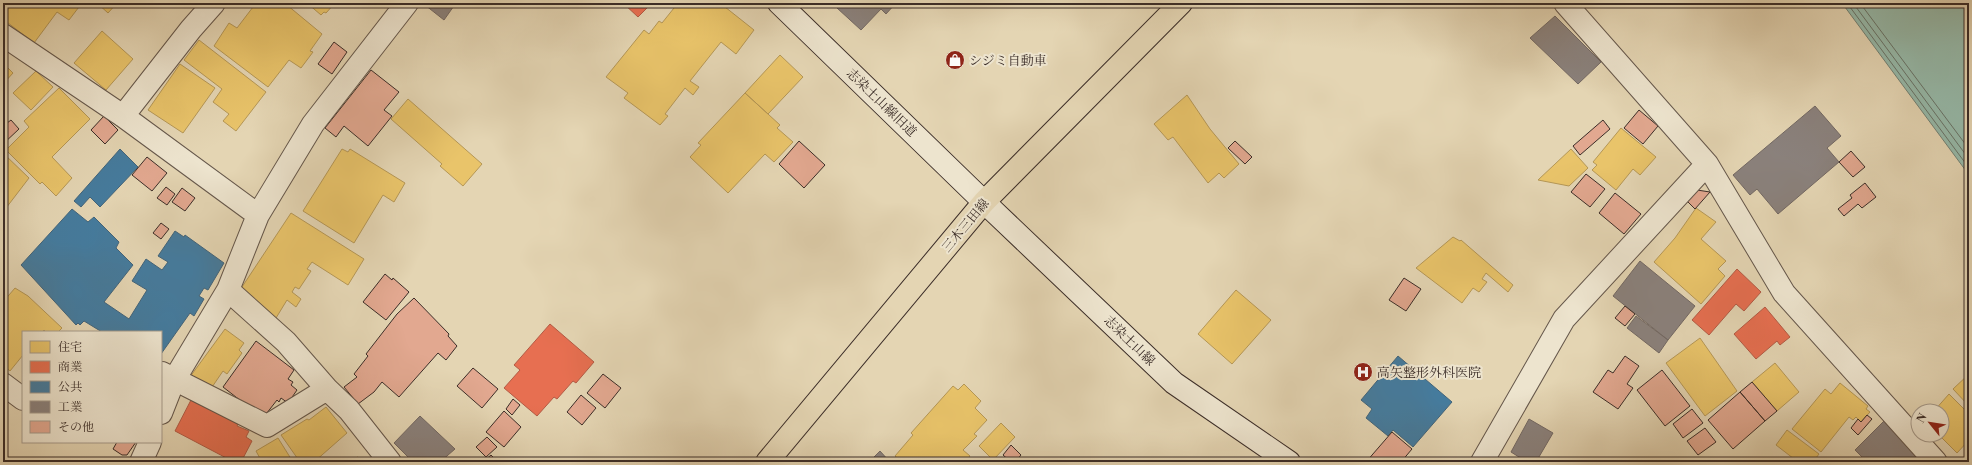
<svg xmlns="http://www.w3.org/2000/svg" width="1972" height="465" font-family="'Libre Bodoni','Noto Serif JP',serif">
	<style>
		.water { fill: #96b9a9; stroke: #728175 }
		.homes { fill: #e9c46a; stroke: #b59756 }
		.shops { fill: #e76f51; stroke: #b35b45 }
		.public { fill: #457b9d; stroke: #42647a }
		.industry { fill: #8a817c; stroke: #726863 }
		.lines { fill: none; stroke-linecap: round; stroke-linejoin: round }
		.shore { stroke: #687368; stroke-width: 1 }
		.building { fill: #e2a890; stroke: #3b2d28 }
		.street-casing { stroke: #65574b; stroke-width: 24 }
		.secondary-casing { stroke: #3b2d28; stroke-width: 24 }
		.primary-casing { stroke: #3b2d28; stroke-width: 24 }
		.street { stroke: #ede4ce; stroke-width: 22 }
		.secondary { stroke: #ede4ce; stroke-width: 22 }
		.primary { stroke: #e4d5b3; stroke-width: 22 }
		.labels { text-anchor: middle; stroke-width: 4; stroke-linejoin: round; paint-order: stroke }
		.poi-label { font-size: 13px; fill: #3b2d28; stroke: #ede4ce; text-anchor: start }
		.street-label { font-size: 13px; fill: #3b2d28; stroke: #ede4ce }
	</style>
	<rect width="100%" height="100%" fill="#e4d5b3"/>
	<filter id="stains"><feTurbulence type="fractalNoise" baseFrequency=".005" numOctaves="4"/><feColorMatrix values="0 0 0 0 .2 0 0 0 0 .09 0 0 0 0 .02 0 0 0 .5 -.17"/></filter>
	<radialGradient id="worn" r=".72"><stop offset=".6" stop-color="#630" stop-opacity="0"/><stop offset="1" stop-color="#630" stop-opacity=".3"/></radialGradient>
	<path class="water" d="M1842,3H1969V175Z"/>
	<path class="homes" d="M10,3H82L69,20L57,12L34,43L3,19V13Z
		M97,3H117L108,13Z
		M248,3H289L287,5L322,34L310,51L313,52L301,68L289,60L268,87L214,46L229,23L237,28L253,7Z
		M307,3H335L326,13L324,12L321,15Z
		M678,3L681,6L683,3H720L754,30L736,54L721,42L690,81L699,87L693,95L685,88L665,114L668,116L660,125L624,98L628,93L606,77L644,30L649,34L659,21L662,23Z
		M102,31L133,59L106,90L74,63Z
		M199,40L266,92L236,131L223,121L229,114L213,102L222,89L184,60Z
		M780,55L803,77L768,114L745,93Z
		M3,63L13,73L3,84Z
		M180,64L215,88L183,133L148,110Z
		M36,71L53,87L31,110L13,93Z
		M59,88L90,119L52,157L72,178L56,196L42,182L40,184L6,150L29,127L24,121Z
		M745,93L780,125L777,128L793,142L774,162L765,154L728,193L690,157L701,145L698,143Z
		M1187,95L1210,129L1239,164L1224,178L1219,173L1208,183L1173,137L1168,140L1154,124Z
		M408,99L482,164L463,186L440,166L442,164L391,119Z
		M1621,128L1656,157L1640,175L1633,169L1616,190L1592,170L1597,165L1593,162Z
		M342,149L348,152L350,149L405,183L394,202L383,195L354,243L303,211Z
		M1571,149L1588,168L1569,186L1538,180Z
		M3,153L29,178L3,212Z
		M1696,208L1716,222L1701,239L1726,261L1718,269L1725,276L1701,304L1654,262L1675,238Z
		M291,213L364,259L348,285L312,262L307,269L311,271L299,289L295,287L292,292L301,299L296,307L287,300L276,318L240,290Z
		M1453,237L1460,241L1461,240L1513,285L1508,292L1486,273L1482,279L1487,282L1479,292L1473,288L1462,303L1416,268Z
		M15,288L28,296L62,328L58,332H46L44,330L42,332H23V355L10,371L3,365V302Z
		M1236,290L1271,320L1232,364L1198,334Z
		M225,329L244,343L239,350L242,353L227,374L223,371L208,393L187,381Z
		M1700,338L1737,391L1705,416L1666,363Z
		M1775,363L1799,392L1777,411L1752,382Z
		M1969,374V406L1953,389Z
		M1840,383L1868,406L1866,409L1870,412L1861,422L1856,417L1853,420L1849,417L1821,452L1792,429L1825,389L1831,394Z
		M964,384L981,401L975,408L987,420L974,434L977,436L963,450L970,456L965,462H902L895,456L913,435L911,433L953,386L958,390Z
		M1949,394L1969,414V440L1957,453L1939,435H1942V411H1934Z
		M326,407L347,433L314,462H300L281,435L307,419L309,420Z
		M1001,423L1015,437L993,460L979,446Z
		M1787,430L1819,454L1813,462H1798L1776,445Z
		M278,438L293,462H262L256,451Z
		M358,457L360,462H345Z"/>
	<path class="shops" d="M623,3H642L647,8L638,17Z
		M1737,269L1761,292L1744,311L1736,304L1709,335L1692,320Z
		M1765,307L1790,337L1780,345L1777,341L1756,359L1734,334Z
		M550,324L594,362L576,383L573,381L557,399L554,397L537,416L504,388L520,370L514,365Z
		M191,400L238,424L237,426L249,431L246,437L252,441L241,462H234L175,431Z"/>
	<path class="public" d="M120,149L138,167L100,207L90,197L81,207L74,201Z
		M72,209L88,222L94,217L119,242L116,248L133,265L104,302L129,319L147,290L132,281L146,259L162,270L168,262L158,256L175,231L184,237L185,235L224,263L208,290L204,288L199,296L204,299L194,316L190,313L161,354V332H102L84,321L80,325L78,323L76,325L21,265Z
		M1398,356L1452,402L1413,447L1393,430L1388,436L1366,418L1372,409L1361,400Z"/>
	<path class="industry" d="M427,3H456L444,20L425,5Z
		M841,3H896L886,14L881,9L861,30L837,8Z
		M1555,16L1601,62L1578,84L1530,38Z
		M1815,106L1841,136L1827,148L1839,162L1778,214L1757,189L1750,195L1733,175Z
		M1640,261L1695,306L1668,340L1613,296Z
		M1636,316L1668,340L1659,353L1627,328Z
		M420,416L455,449L440,462H413L394,443Z
		M1529,419L1553,433L1536,462H1527L1511,452Z
		M1885,420L1924,462H1867L1855,450Z
		M880,451L890,462H869Z"/>
	<g class="lines">
		<path class="shore" d="M1847,3L1969,168
			M1853,3L1969,159
			M1860,3L1969,149"/>
	</g>
	<path class="building" d="M334,42L347,52L332,74L318,64Z
		M371,70L399,92L384,110L392,116L368,146L344,126L336,137L325,128Z
		M1639,110L1658,126L1643,144L1624,128Z
		M104,116L118,130L105,144L91,130Z
		M11,120L19,129L3,144V126Z
		M1603,120L1610,129L1580,155L1573,146Z
		M799,141L825,165L804,188L779,164Z
		M1235,141L1252,157L1245,164L1228,148Z
		M1851,151L1865,167L1853,177L1839,162Z
		M147,157L167,173L152,191L132,175Z
		M1586,174L1605,189L1590,207L1571,192Z
		M1865,183L1876,197L1862,208L1858,204L1844,216L1838,209L1852,198L1850,195Z
		M166,187L175,194L167,205L157,198Z
		M182,188L195,198L185,211L172,202Z
		M1697,190L1710,192L1695,209L1687,201Z
		M1615,193L1641,214L1624,234L1599,213Z
		M161,223L169,229L161,239L153,233Z
		M385,274L392,280L393,278L409,292L386,320L363,302Z
		M1404,278L1421,289L1406,311L1389,300Z
		M414,298L449,334L448,336L457,346L446,360L438,353L399,397L382,382L374,392L358,404L344,387L357,377L354,374L368,356L366,354L397,314Z
		M1625,306L1635,314L1625,326L1615,318Z
		M256,341L294,370L288,379L293,382L291,385L297,390L288,403L281,398L279,402L277,400L263,418L223,387Z
		M1625,356L1639,366L1627,384L1633,388L1618,409L1593,392L1608,370L1613,373Z
		M473,368L498,389L482,408L457,386Z
		M1662,370L1690,406L1665,426L1637,390Z
		M603,374L621,388L605,408L587,393Z
		M1752,382L1777,411L1765,421L1740,392Z
		M1740,392L1765,421L1733,449L1708,420Z
		M581,395L596,408L582,425L567,412Z
		M513,399L520,405L512,415L506,409Z
		M1692,409L1703,423L1683,438L1673,424Z
		M504,411L521,427L504,447L486,432Z
		M1867,415L1872,419L1858,435L1851,428L1858,419L1861,422Z
		M1705,428L1716,442L1698,455L1687,441Z
		M1392,432L1412,449L1401,462H1366Z
		M487,437L497,447L486,457L476,447Z
		M117,442H136L127,455H122L113,449Z
		M1011,445L1021,455L1015,462H1011L1003,455Z
		M491,455L498,462L484,461Z"/>
	<g class="lines">
		<defs>
			<path id="street" d="M1565,3L1707,164L1784,293L1936,462
				M3,35L123,116L258,215
				M123,116L191,29L214,3
				M228,290L286,342L327,389L349,410L390,462
				M162,373L267,426L327,389
				M3,384L23,399
				M161,413L174,380L228,290L258,215L313,124L407,3
				M141,462L150,442
				M1482,462L1564,319L1707,164"/>
			<path id="secondary" d="M779,3L984,202L1174,383L1289,462"/>
			<path id="primary" d="M767,462L984,202L1181,3"/>
		</defs>
		<use href="#street" class="street-casing"/>
		<use href="#secondary" class="secondary-casing"/>
		<use href="#primary" class="primary-casing"/>
		<use href="#street" class="street"/>
		<use href="#secondary" class="secondary"/>
		<use href="#primary" class="primary"/>
	</g>
	<defs>
		<symbol id="shop-disc" viewBox="-11 -11 22 22"><circle r="9.5" fill="#8f2418" stroke="#ede4ce"/><path d="M-5-2.5h2.3a2.7 3.5 0 0 1 5.4 0H5L5.5 6h-11ZM-1.5-2.5h3a1.5 2.3 0 0 0-3 0Z" fill="#fff"/></symbol>
		<symbol id="hospital-disc" viewBox="-11 -11 22 22"><circle r="9.5" fill="#8f2418" stroke="#ede4ce"/><path d="M-5-5h3v3.5h4V-5h3V5h-3V1.5h-4V5h-3Z" fill="#fff"/></symbol>
	</defs>
	<g fill-rule="evenodd">
		<use href="#shop-disc" x="944" y="49" width="22" height="22"/>
		<use href="#hospital-disc" x="1352" y="361" width="22" height="22"/>
	</g>
	<g class="labels">
		<g class="poi-label">
			<text x="969" y="65">シジミ自動車</text>
			<text x="1377" y="377">高矢整形外科医院</text>
		</g>
		<g class="street-label">
			<text transform="translate(882 102) rotate(44)" y="5">志染土山線旧道</text>
			<text transform="translate(965 225) rotate(-50)" y="5">三木三田線</text>
			<text transform="translate(1130 340) rotate(44)" y="5">志染土山線</text>
		</g>
	</g>
	<rect width="1972" height="465" fill="none" stroke="#e4d5b3" stroke-width="16"/>
	<rect x="4" y="4" width="1964" height="457" fill="none" stroke="#3b2d28" stroke-width="2"/>
	<rect x="8" y="8" width="1956" height="449" fill="none" stroke="#3b2d28"/>
	<rect x="22" y="331" width="140" height="112" fill="#ede4ce" stroke="#a69b8c"/>
	<rect x="30" y="341" width="20" height="12" fill="#e9c46a" stroke="#a69b8c"/>
	<text x="58" y="351" font-size="12" fill="#3b2d28">住宅</text>
	<rect x="30" y="361" width="20" height="12" fill="#e76f51" stroke="#a69b8c"/>
	<text x="58" y="371" font-size="12" fill="#3b2d28">商業</text>
	<rect x="30" y="381" width="20" height="12" fill="#457b9d" stroke="#a69b8c"/>
	<text x="58" y="391" font-size="12" fill="#3b2d28">公共</text>
	<rect x="30" y="401" width="20" height="12" fill="#8a817c" stroke="#a69b8c"/>
	<text x="58" y="411" font-size="12" fill="#3b2d28">工業</text>
	<rect x="30" y="421" width="20" height="12" fill="#e2a890" stroke="#a69b8c"/>
	<text x="58" y="431" font-size="12" fill="#3b2d28">その他</text>
	<g transform="translate(1930 423) rotate(300)"><circle r="19" fill="#ede4ce" stroke="#a69b8c"/>
	<path d="M0-3L7 15L0 10L-7 15Z" fill="#8f2418"/>
	<text y="-6" font-size="11" font-weight="bold" text-anchor="middle" fill="#3b2d28">N</text>
	</g>
	<rect width="100%" height="100%" filter="url(#stains)"/>
	<rect width="100%" height="100%" fill="url(#worn)"/>
</svg>
